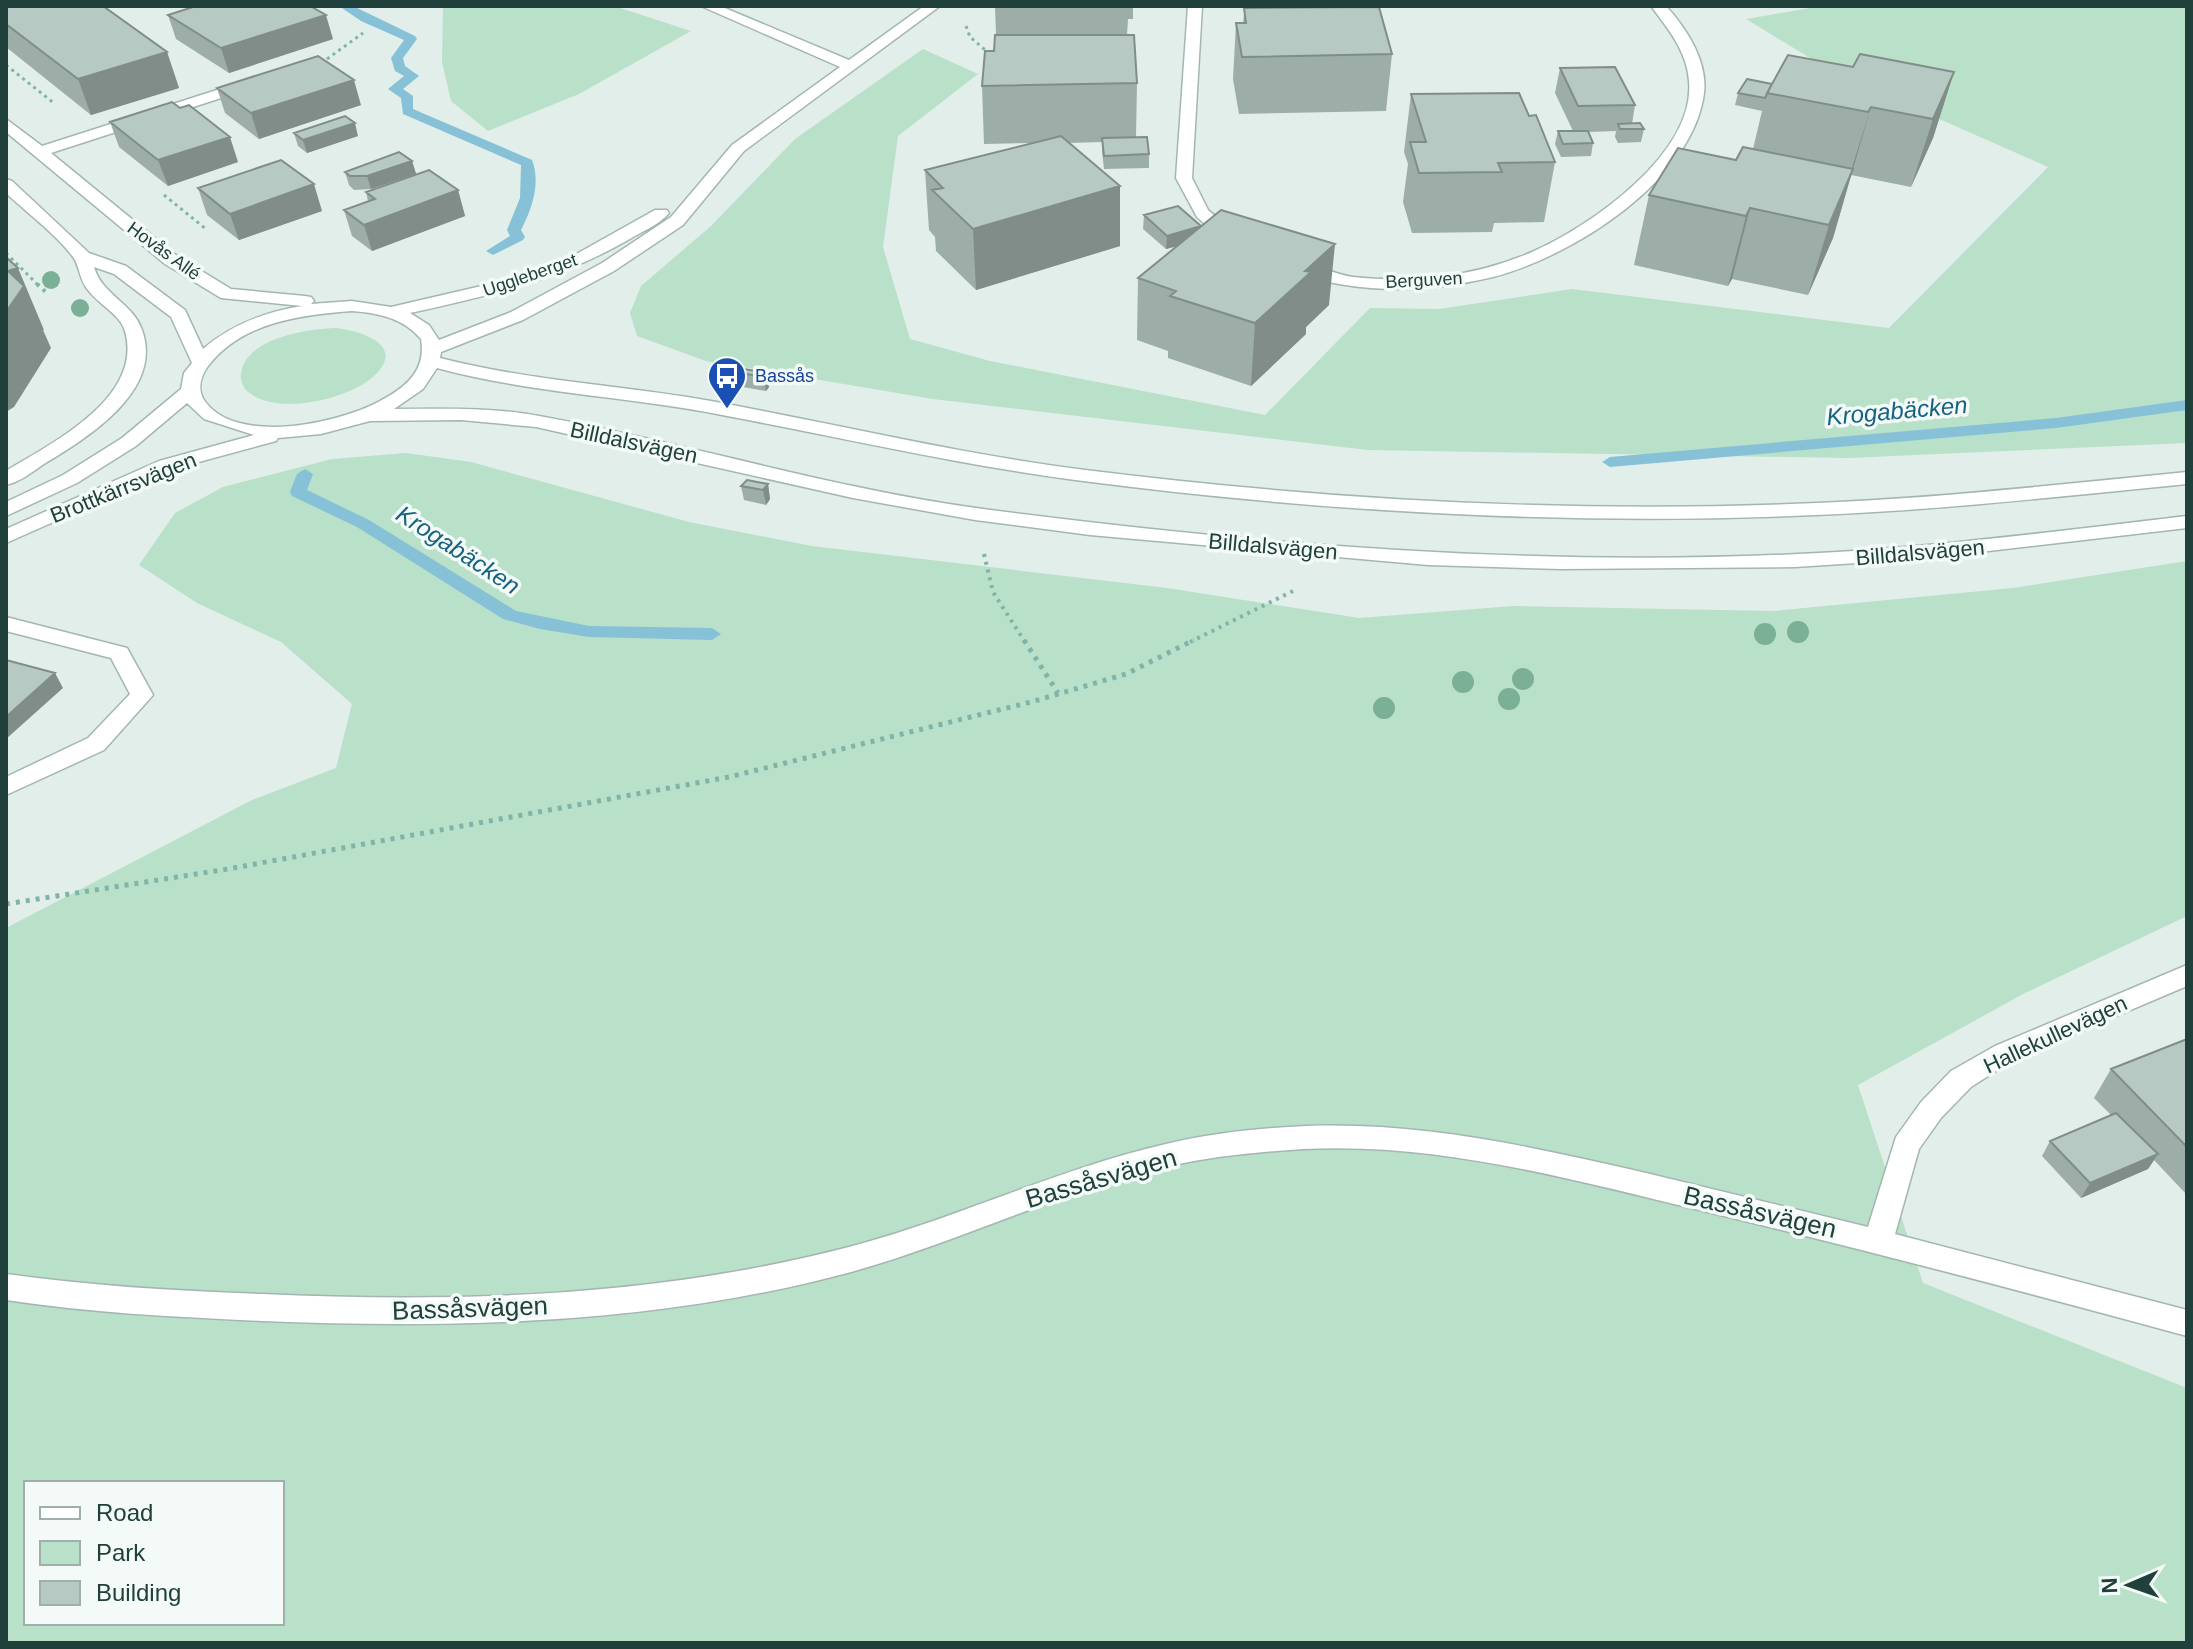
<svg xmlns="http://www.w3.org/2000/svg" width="2193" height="1649" font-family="Arial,sans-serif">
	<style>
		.green { fill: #b9e0c8; fill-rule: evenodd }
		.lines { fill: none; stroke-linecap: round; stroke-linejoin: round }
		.stream { fill: #86c1d7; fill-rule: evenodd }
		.minor-casing { stroke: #a4b6b2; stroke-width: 3 }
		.path-far2 { stroke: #80b4a9; stroke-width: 3; stroke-dasharray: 3 4; stroke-linecap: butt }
		.path-far1 { stroke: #80b4a9; stroke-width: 4; stroke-dasharray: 3 5; stroke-linecap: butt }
		.path { stroke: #80b4a9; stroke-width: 5; stroke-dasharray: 4 6; stroke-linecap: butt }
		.minor { fill: #fff; fill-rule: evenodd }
		.tree { fill: #7baf96 }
		.wall { fill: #9dada8 }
		.shaded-wall { fill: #808d88 }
		.building { fill: #b7c9c3; stroke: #808d88; stroke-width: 2 }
		.labels { text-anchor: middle; stroke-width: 7; stroke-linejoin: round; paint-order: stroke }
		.far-street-label { font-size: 18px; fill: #20403b; stroke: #f3faf7 }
		.far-transit-label { font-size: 18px; fill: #164399; stroke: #f3faf7; text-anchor: start }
		.street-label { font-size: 22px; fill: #20403b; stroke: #f3faf7 }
		.water-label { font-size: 24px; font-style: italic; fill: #156381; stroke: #f3faf7 }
		.near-street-label { font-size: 26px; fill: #20403b; stroke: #f3faf7 }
	</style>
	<rect width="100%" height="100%" fill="#e2eeea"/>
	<path class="green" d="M443,6H614L691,31L579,94L488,131L451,101L442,62Z
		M1822,6H2187V443L1847,458L1368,450L933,399L706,361L637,336L630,313L641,286L711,226L795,139L923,49L978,74L898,136L883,247L910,339L990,361L1265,415L1370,308L1439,309L1572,289L1889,328L2048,167L1835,73L1746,19Z
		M335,328C356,330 404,342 378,372C354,399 275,418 246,390C242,385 240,379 241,373C246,338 307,329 335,328Z
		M406,453L471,462L689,522L812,546L1167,588L1359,618L1513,606L1774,611L2013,588L2187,561V916L2025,993L1858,1085L1923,1283L2187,1388V1643H6V928L252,800L336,768L352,704L281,642L197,603L139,565L175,513L223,487L332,459ZM26,1483H282V1623H26Z"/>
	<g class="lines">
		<path class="stream" d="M339,6H353L415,36L417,39L403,58L405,66L419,76L403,89L413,96V109L532,160C541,183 532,209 521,230L525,237L523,240L493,255L486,251L510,236L507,230L520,198L521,165L403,114L401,98L388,89L404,76L395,71L391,58L404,40L361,21Z
			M2187,400V410L2056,428L1610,467L1602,462L1610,457L2056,418Z
			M305,469L313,474L307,490L369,520L516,611L589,626L712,628L721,634L712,640L589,637L540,629L503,619L357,527L292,496L290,492L297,474Z"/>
		<defs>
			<path id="minor" d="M701,6H720L849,60L924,6H940L744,151L683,225L614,271L523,320L441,352L440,358C529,381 621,385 711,401C835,424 959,454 1085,470C1326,500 1574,514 1817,503C1941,498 2064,484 2187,472V484C2064,496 1940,510 1816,515C1573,526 1324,512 1083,481C959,465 839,437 717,414C624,396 529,393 437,368L423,389L394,409C442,409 492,407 539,416C688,443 833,489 983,509C1253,544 1527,567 1799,554C1929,548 2058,531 2187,516V528L1919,559L1795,567L1561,569L1428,565L1090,535L975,520L853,498L536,427L461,420L370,421L321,434L278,438L276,441L173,469L6,543V529L159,461L254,435L204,419L187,403L136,446L77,483L6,516V502L63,475L122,438L181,389L184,373L192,363L171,317L114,274L94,267C102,295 133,303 142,330C164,391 87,438 44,464C32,472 20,482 6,485V471C52,443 144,398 125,331C120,314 98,304 88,290C79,280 80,266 73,257C55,233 27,213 6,193V179L12,181L89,253L126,266L185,310L203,349C232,324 265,312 302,306L221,298L165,264L6,132V119L42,146L245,81H255V87L51,153L177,256L231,289L305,296L311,297L314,301L311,304L352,301L391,307L503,281L571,257L655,210H667L669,213C659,225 641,232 628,240C559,280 487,296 410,313L429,325L439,340L511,312L602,263L671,217L732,145L840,67ZM352,311C379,313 403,318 421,339C426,367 410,384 387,397C348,422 236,448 204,400C197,389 201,376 208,366C242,322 300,315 352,311Z
				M1188,6H1202L1192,178L1208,210L1242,239L1234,244L1219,237L1197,217L1176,178Z
				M1651,6H1666C1686,28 1708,61 1704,93C1693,181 1571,257 1493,277C1426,293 1359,294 1294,273L1291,269L1294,265C1311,261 1335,275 1353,277C1381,280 1410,280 1438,277C1471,273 1502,265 1532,252C1590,227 1696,153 1689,81C1687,51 1668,29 1651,6Z
				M6,617L127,648L153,695L104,750L6,795V777L88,738L130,694L111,658L6,631Z
				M2187,965V986L2013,1060L1971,1087L1941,1118L1919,1149L1895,1234L2187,1310V1336C2025,1292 1863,1249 1699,1210C1569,1179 1438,1142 1303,1149C1258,1152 1213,1156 1170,1166C1060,1191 959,1242 851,1272C659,1324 460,1329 262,1321C177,1317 91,1313 6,1300V1274C91,1286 177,1291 262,1294C459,1303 657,1297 849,1247C956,1219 1057,1169 1166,1144C1212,1133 1260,1128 1307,1126C1423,1122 1534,1147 1646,1173C1720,1191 1794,1209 1868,1227L1896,1137L1921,1102L1951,1071L1995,1046Z"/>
		</defs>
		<use href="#minor" class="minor-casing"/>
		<path class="path-far2" d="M966,26L970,37L990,54
			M327,59L363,33
			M6,65L55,104
			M164,195L206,229
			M6,253L39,286"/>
		<path class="path-far1" d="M37,284L48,294
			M984,554L993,592L1025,642
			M1190,642L1297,589"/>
		<path class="path" d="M1024,640L1058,693
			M6,904L228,869L729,777L1031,702L1126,674L1194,640"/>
		<use href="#minor" class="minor"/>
	</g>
	<g class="tree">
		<circle cx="51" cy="280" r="9"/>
		<circle cx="80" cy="308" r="9"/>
		<circle cx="1798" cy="632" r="11"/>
		<circle cx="1765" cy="634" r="11"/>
		<circle cx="1523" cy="679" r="11"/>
		<circle cx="1463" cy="682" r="11"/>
		<circle cx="1509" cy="699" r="11"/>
		<circle cx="1384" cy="708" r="11"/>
	</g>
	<path class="wall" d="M6,6L167,52L179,88L91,115L6,47Z
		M995,6H1133V19H1128L1127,35L1137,83L1136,137L1149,154V168L1104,169L1102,151V142L1068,143L1120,246L976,290L936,251L935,237L929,230L925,170L1032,143L984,144L982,86L994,51L996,35Z
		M1245,6H1372L1392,54L1386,111L1239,114L1233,79L1236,23H1243Z
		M168,15L333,39L229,73L176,39Z
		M1853,67L1954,72L1933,138L1911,187L1851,175L1833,238L1808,295L1732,279L1728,286L1634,265L1649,195L1736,160L1753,149L1762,111L1735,105L1738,93L1772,84Z
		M1560,68L1635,105L1632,124L1644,129L1641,142L1618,143L1615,137L1616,131L1588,132L1593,143L1591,156L1561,157L1555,144L1558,131H1573L1555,93Z
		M217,88L361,105L259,139L225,113Z
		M1411,94L1529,116L1555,162L1544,222L1494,223L1492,232L1412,233L1403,202L1408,164L1404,152Z
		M110,122L238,162L168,186L119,147Z
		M294,133L358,136L307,153L298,146Z
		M412,161L416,174L371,189L354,190L349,185L345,172Z
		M198,188L322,211L239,240L207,215Z
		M458,190L465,216L372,251L352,236L344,210L368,201L366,192Z
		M1144,215L1201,226L1329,305L1306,327V334L1251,386L1168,358V351L1137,340L1138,278L1177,246L1166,249L1143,229Z
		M741,373H767L769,387L766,391L743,387Z
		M768,484L770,499L766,505L744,500L741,486Z
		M2187,1039V1195L2154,1160L2148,1169L2081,1198L2042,1156L2050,1141L2111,1115L2094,1098L2111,1069Z"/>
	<path class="shaded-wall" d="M326,15L333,39L229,73L221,48Z
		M167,52L179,88L91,115L78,79Z
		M1954,72L1933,138L1911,187L1933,119Z
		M354,80L361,105L259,139L251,113Z
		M1871,107L1833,238L1808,295L1829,225L1849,177Z
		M355,123L358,136L307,153L303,140Z
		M230,137L238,162L168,186L158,160Z
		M412,161L416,174L371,189L367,176Z
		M314,184L322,211L239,240L230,214Z
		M1120,186V246L976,290L973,229Z
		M458,190L465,216L372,251L364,225Z
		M1750,208L1732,279L1728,286L1746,216Z
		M1201,226V240L1166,249L1167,236Z
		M1335,244L1329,305L1306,327V334L1251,386L1255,323L1305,271Z
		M18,268L44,330H43L51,348L14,407L6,412V312L8,271Z
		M767,373L769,387L766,391L764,377Z
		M768,484L770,499L766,505L763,490Z
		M55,673L63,688L6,739V717Z
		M2158,1154L2148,1169L2081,1198L2090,1183Z"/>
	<path class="building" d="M6,6H103L167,52L78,79L6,24Z
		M196,6H310L326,15L221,48L168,15Z
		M1379,7L1392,54L1242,57L1236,23H1246L1244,8Z
		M995,35H1134L1137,83L982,86L985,51H994Z
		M1860,54L1954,72L1933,119L1871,107L1868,112L1767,93L1788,55L1853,67Z
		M318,56L354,80L251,113L217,88Z
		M1615,67L1635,105L1578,106L1560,68Z
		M1747,79L1772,84L1765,98L1738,93Z
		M1519,93L1529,116L1536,115L1555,162L1498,163L1502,172L1419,173L1410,142H1426L1411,94Z
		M172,102L180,108L189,105L230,137L158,160L110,122Z
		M345,116L355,123L303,140L294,133Z
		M1640,123L1644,129H1620L1618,124Z
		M1558,131H1588L1593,143L1563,144Z
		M1061,136L1120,186L973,229L932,190L943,188L925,170Z
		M1147,137L1149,154L1104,156L1102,138Z
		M1743,147L1853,169L1829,225L1750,208L1746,216L1649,195L1678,148L1736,160Z
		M399,152L412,161L367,176H350L345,172Z
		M281,160L314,184L230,214L198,188Z
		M429,170L458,190L364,225L344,210L375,199L366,192Z
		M1178,206L1201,226L1167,236L1144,215Z
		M1221,210L1335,244L1305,271L1311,272L1255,323L1170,296L1176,291L1138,278Z
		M6,257L18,268L8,271L24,286L6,312Z
		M744,369L767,373L764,377L741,373Z
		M747,480L768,484L763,490L741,486Z
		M6,660L55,673L6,717Z
		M2187,1039V1147L2111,1069Z
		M2116,1113L2158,1154L2090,1183L2050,1141Z"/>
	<defs>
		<symbol id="bus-pin" viewBox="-11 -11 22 30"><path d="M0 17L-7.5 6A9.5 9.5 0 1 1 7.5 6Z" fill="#1a4fb4" stroke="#f3faf7"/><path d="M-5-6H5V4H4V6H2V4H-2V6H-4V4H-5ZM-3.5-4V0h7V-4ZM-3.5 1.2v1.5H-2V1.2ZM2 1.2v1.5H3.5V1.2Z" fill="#fff"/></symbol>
	</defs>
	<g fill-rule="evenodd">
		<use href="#bus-pin" x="705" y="354" width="44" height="60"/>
	</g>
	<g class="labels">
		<g class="far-street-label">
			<text transform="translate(164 251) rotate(36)" y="6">Hovås Allé</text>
			<text transform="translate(530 275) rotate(-19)" y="6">Uggleberget</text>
			<text transform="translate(1424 280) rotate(-3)" y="6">Berguven</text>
		</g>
		<g class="far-transit-label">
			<text x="755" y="382">Bassås</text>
		</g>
		<g class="street-label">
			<text transform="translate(634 442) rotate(12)" y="8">Billdalsvägen</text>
			<text transform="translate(123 487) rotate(-22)" y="8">Brottkärrsvägen</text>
			<text transform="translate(1273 546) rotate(5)" y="8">Billdalsvägen</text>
			<text transform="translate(1920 552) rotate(-5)" y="8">Billdalsvägen</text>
			<text transform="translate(2055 1034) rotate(-25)" y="8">Hallekullevägen</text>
		</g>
		<g class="water-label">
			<text transform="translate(1897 411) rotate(-5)" y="8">Krogabäcken</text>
			<text transform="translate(458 550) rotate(33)" y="8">Krogabäcken</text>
		</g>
		<g class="near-street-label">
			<text transform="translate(1101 1178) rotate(-16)" y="9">Bassåsvägen</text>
			<text transform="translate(1760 1212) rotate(13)" y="9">Bassåsvägen</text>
			<text transform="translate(470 1308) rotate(-2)" y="9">Bassåsvägen</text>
		</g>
	</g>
	<rect width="2193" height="1649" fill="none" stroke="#20403b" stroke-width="16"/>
	<rect x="24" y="1481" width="260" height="144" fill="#f3faf7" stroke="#9fb0ac" stroke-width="2"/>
	<rect x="40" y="1507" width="40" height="12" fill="#ffffff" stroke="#9fb0ac" stroke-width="2"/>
	<text x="96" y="1521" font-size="24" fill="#20403b">Road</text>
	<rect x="40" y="1541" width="40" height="24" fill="#b9e0c8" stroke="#9fb0ac" stroke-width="2"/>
	<text x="96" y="1561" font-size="24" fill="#20403b">Park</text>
	<rect x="40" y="1581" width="40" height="24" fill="#b7c9c3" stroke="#9fb0ac" stroke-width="2"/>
	<text x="96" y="1601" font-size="24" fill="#20403b">Building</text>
	<g transform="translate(2129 1585) rotate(268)" stroke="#f3faf7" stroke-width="6" paint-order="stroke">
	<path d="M0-6L14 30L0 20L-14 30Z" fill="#20403b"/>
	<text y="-12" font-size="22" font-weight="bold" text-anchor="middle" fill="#20403b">N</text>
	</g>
</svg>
